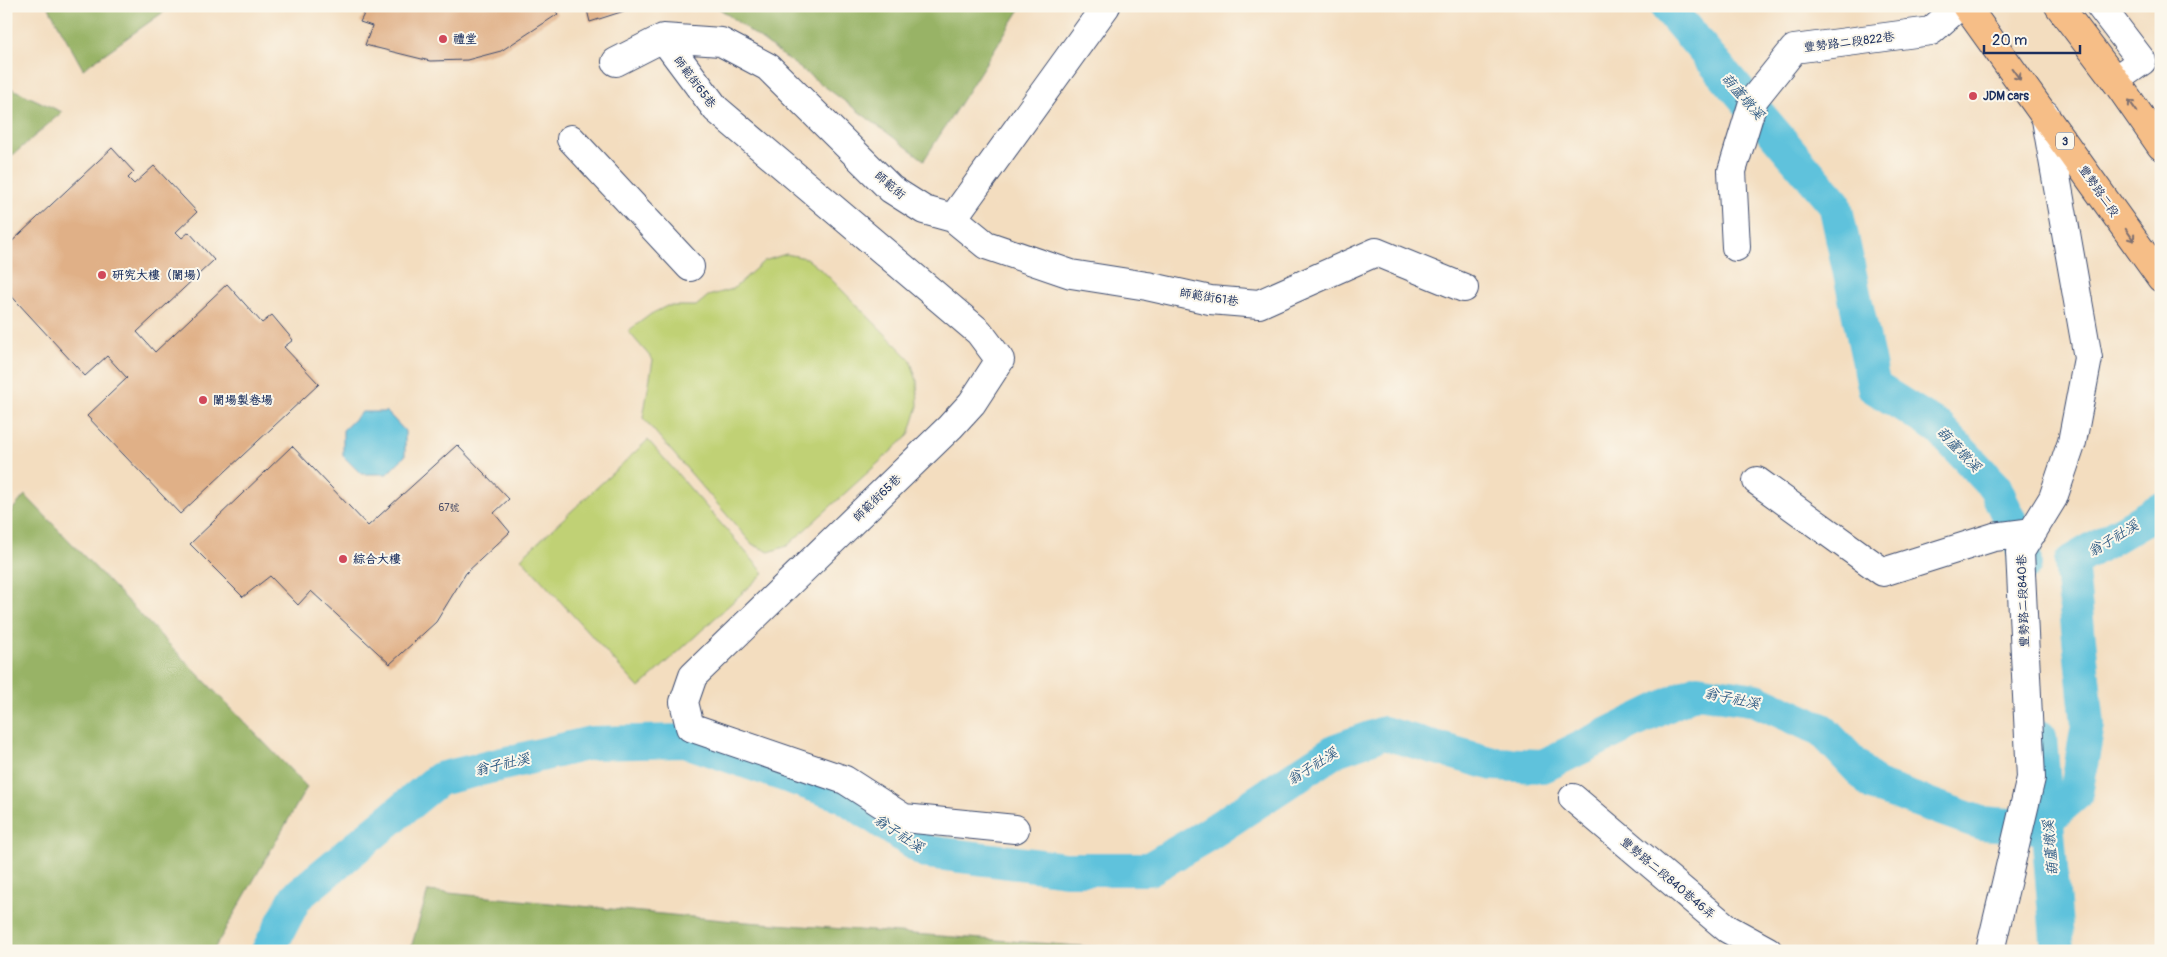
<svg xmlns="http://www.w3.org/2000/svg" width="2167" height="957" font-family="Pangolin,'LXGW WenKai TC',sans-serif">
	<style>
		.green { fill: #c0d174; stroke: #6e8069 }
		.forest { fill: #98b366; stroke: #5a7162 }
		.water { fill: #5ec2dc; stroke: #3c789d }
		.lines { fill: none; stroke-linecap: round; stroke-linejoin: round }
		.canal { stroke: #5ec2dc; stroke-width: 34 }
		.building { fill: #e0b087 }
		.minor-casing { stroke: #3b496d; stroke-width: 30 }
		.major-casing { stroke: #3b496d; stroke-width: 30 }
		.minor { stroke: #fff; stroke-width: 28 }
		.major { stroke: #f6be87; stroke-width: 28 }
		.oneway { stroke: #7e6f70 }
		.poi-dot { fill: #d1495b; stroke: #fbf7ec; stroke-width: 2 }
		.labels { text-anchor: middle; stroke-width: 4; stroke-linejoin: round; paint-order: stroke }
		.number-label { font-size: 10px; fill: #4c4f68 }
		.shield { fill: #fbf7ec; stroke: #5e6b89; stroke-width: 1 }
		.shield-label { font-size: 11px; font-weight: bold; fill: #1b2f5e }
		.poi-label { font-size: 12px; font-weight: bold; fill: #1b2f5e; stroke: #fbf7ec; text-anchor: start }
		.street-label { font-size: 12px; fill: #1b2f5e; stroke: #fbf7ec }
		.water-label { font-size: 14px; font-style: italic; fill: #2f5b84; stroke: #fbf7ec }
	</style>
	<rect width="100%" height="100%" fill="#fbf7ec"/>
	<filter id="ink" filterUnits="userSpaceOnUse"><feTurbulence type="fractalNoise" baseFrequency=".02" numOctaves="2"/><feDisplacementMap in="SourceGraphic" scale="10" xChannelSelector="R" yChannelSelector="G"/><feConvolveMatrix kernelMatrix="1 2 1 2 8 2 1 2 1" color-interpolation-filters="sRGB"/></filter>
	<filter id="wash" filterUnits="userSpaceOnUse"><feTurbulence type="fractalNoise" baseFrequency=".0096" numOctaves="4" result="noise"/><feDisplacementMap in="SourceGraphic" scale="20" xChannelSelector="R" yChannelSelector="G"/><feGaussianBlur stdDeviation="1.12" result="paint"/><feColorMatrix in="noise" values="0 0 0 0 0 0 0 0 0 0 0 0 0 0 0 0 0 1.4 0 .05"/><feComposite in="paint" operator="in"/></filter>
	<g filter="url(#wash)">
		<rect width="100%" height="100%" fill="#f3ddbf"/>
		<path class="green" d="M786,254L806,258L826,274L910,359L917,381L918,406L909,435L787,546L769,552L752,544L643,418L653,360L628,331L651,314L667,306H696L708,296L733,289L764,261Z
			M648,440L764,573L639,688L521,558Z"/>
		<path class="forest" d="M48,6H172L83,69Z
			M716,6H1022L924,160Z
			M6,86L62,112L6,161Z
			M25,495L307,787L213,951H6V517Z
			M428,891L733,921L1148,951H410Z"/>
		<path class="water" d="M362,412H387L405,431V456L387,474H361L343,456V430Z"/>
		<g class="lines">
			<path class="canal" d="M1666,6L1835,204L1874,387L1938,427L1995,487L2024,552L2025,564
				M2040,737L2058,951
				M268,951L296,897L439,779L591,743L686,741L842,795L927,852L1066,869H1149L1207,835L1336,750L1384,733L1493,764L1543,766L1697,691L1756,700L1822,730L1874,785L1981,823L2038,827L2076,794L2088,725L2071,562L2161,509"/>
		</g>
		<g id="blocks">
			<path class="building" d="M368,6H551L558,14L501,51L467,60L430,61L365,45L372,26L360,22Z
				M586,6H623L624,11L590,22Z
				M112,148L134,172L128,178L134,184L154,166L197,212L176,232L182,238L189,232L214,260L137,332L155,352L227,284L262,323L272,315L293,340L284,347L319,384L180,514L87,416L127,378L107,356L85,376L6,290V247Z
				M457,445L509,499L494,513L510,532L466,573L436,622L390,664L311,591L298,605L270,576L243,597L190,544L292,446L368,526Z"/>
		</g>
	</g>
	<g filter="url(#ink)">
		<use href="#blocks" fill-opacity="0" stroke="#3b496d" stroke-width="1"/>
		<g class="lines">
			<defs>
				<path id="minor" d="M2100,6L2142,61L2115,80
					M663,38L716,109L979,332L1000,360L972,403L950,427L693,676L684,702L690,727L845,780L904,818L1015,829
					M616,62L663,38L721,42L768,67L891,189L924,210L953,218L1106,6
					M571,139L690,267
					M953,218L986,245L1071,274L1147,286L1210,300L1259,304L1376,252L1464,288
					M1736,247L1732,171L1754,99L1794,49L1931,31L1959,6
					M1757,481L1883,572L1994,537L2033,532
					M1573,798L1728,929L1768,951
					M1990,951L2031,778L2020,552L2053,498L2072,442L2088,358L2045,114"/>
				<path id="major" d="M1966,6L2161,278
					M2059,6L2115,80L2161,146"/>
			</defs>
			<use href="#minor" class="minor-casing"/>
			<use href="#major" class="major-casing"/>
			<use href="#minor" class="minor"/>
			<use href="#major" class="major"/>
		</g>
		<defs><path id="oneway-shaft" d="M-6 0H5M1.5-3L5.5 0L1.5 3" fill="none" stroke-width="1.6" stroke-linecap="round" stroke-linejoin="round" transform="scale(1.25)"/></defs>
		<g class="oneway">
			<use href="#oneway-shaft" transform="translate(2016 74) rotate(54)"/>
			<use href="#oneway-shaft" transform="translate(2133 106) rotate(-125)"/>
			<use href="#oneway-shaft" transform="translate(2130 235) rotate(55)"/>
		</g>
	</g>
	<g class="poi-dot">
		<circle cx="443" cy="39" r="5"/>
		<circle cx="1973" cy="96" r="5"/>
		<circle cx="102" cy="275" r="5"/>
		<circle cx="203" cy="400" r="5"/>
		<circle cx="343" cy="559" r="5"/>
	</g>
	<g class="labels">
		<g class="number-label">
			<text x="449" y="511">67號</text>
		</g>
		<rect class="shield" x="2056" y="132.5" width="18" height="17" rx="4"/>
		<g class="shield-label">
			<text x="2065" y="145">3</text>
		</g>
		<g class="poi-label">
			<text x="453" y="43">禮堂</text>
			<text x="1983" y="100">JDM cars</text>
			<text x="112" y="279">研究大樓（闈場）</text>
			<text x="213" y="404">闈場製卷場</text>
			<text x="353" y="563">綜合大樓</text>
		</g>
		<g class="street-label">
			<text transform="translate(1849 42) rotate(-7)" y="4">豐勢路二段822巷</text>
			<text transform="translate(695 82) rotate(53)" y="4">師範街65巷</text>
			<text transform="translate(890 185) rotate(40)" y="4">師範街</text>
			<text transform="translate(2099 191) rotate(55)" y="4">豐勢路二段</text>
			<text transform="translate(1209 297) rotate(9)" y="4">師範街61巷</text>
			<text transform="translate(877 498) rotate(-44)" y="4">師範街65巷</text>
			<text transform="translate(2023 601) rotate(-92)" y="4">豐勢路二段840巷</text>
			<text transform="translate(1668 878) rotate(40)" y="4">豐勢路二段840巷46弄</text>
		</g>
		<g class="water-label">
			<text transform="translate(1743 96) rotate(49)" y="5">葫蘆墩溪</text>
			<text transform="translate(1959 449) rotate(46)" y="5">葫蘆墩溪</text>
			<text transform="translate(2113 538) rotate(-31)" y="5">翁子社溪</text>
			<text transform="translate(1732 698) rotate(12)" y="5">翁子社溪</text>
			<text transform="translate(502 764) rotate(-13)" y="5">翁子社溪</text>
			<text transform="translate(1312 766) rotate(-32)" y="5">翁子社溪</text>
			<text transform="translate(899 833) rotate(34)" y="5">翁子社溪</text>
			<text transform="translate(2050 848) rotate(-95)" y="5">葫蘆墩溪</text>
		</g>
	</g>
	<rect width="2167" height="957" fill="none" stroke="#fbf7ec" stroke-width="25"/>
	<path d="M1984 45v8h96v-8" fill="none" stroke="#1b2f5e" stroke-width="2.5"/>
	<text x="1992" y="45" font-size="15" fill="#1b2f5e" stroke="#fbf7ec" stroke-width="4" paint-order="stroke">20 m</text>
</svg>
